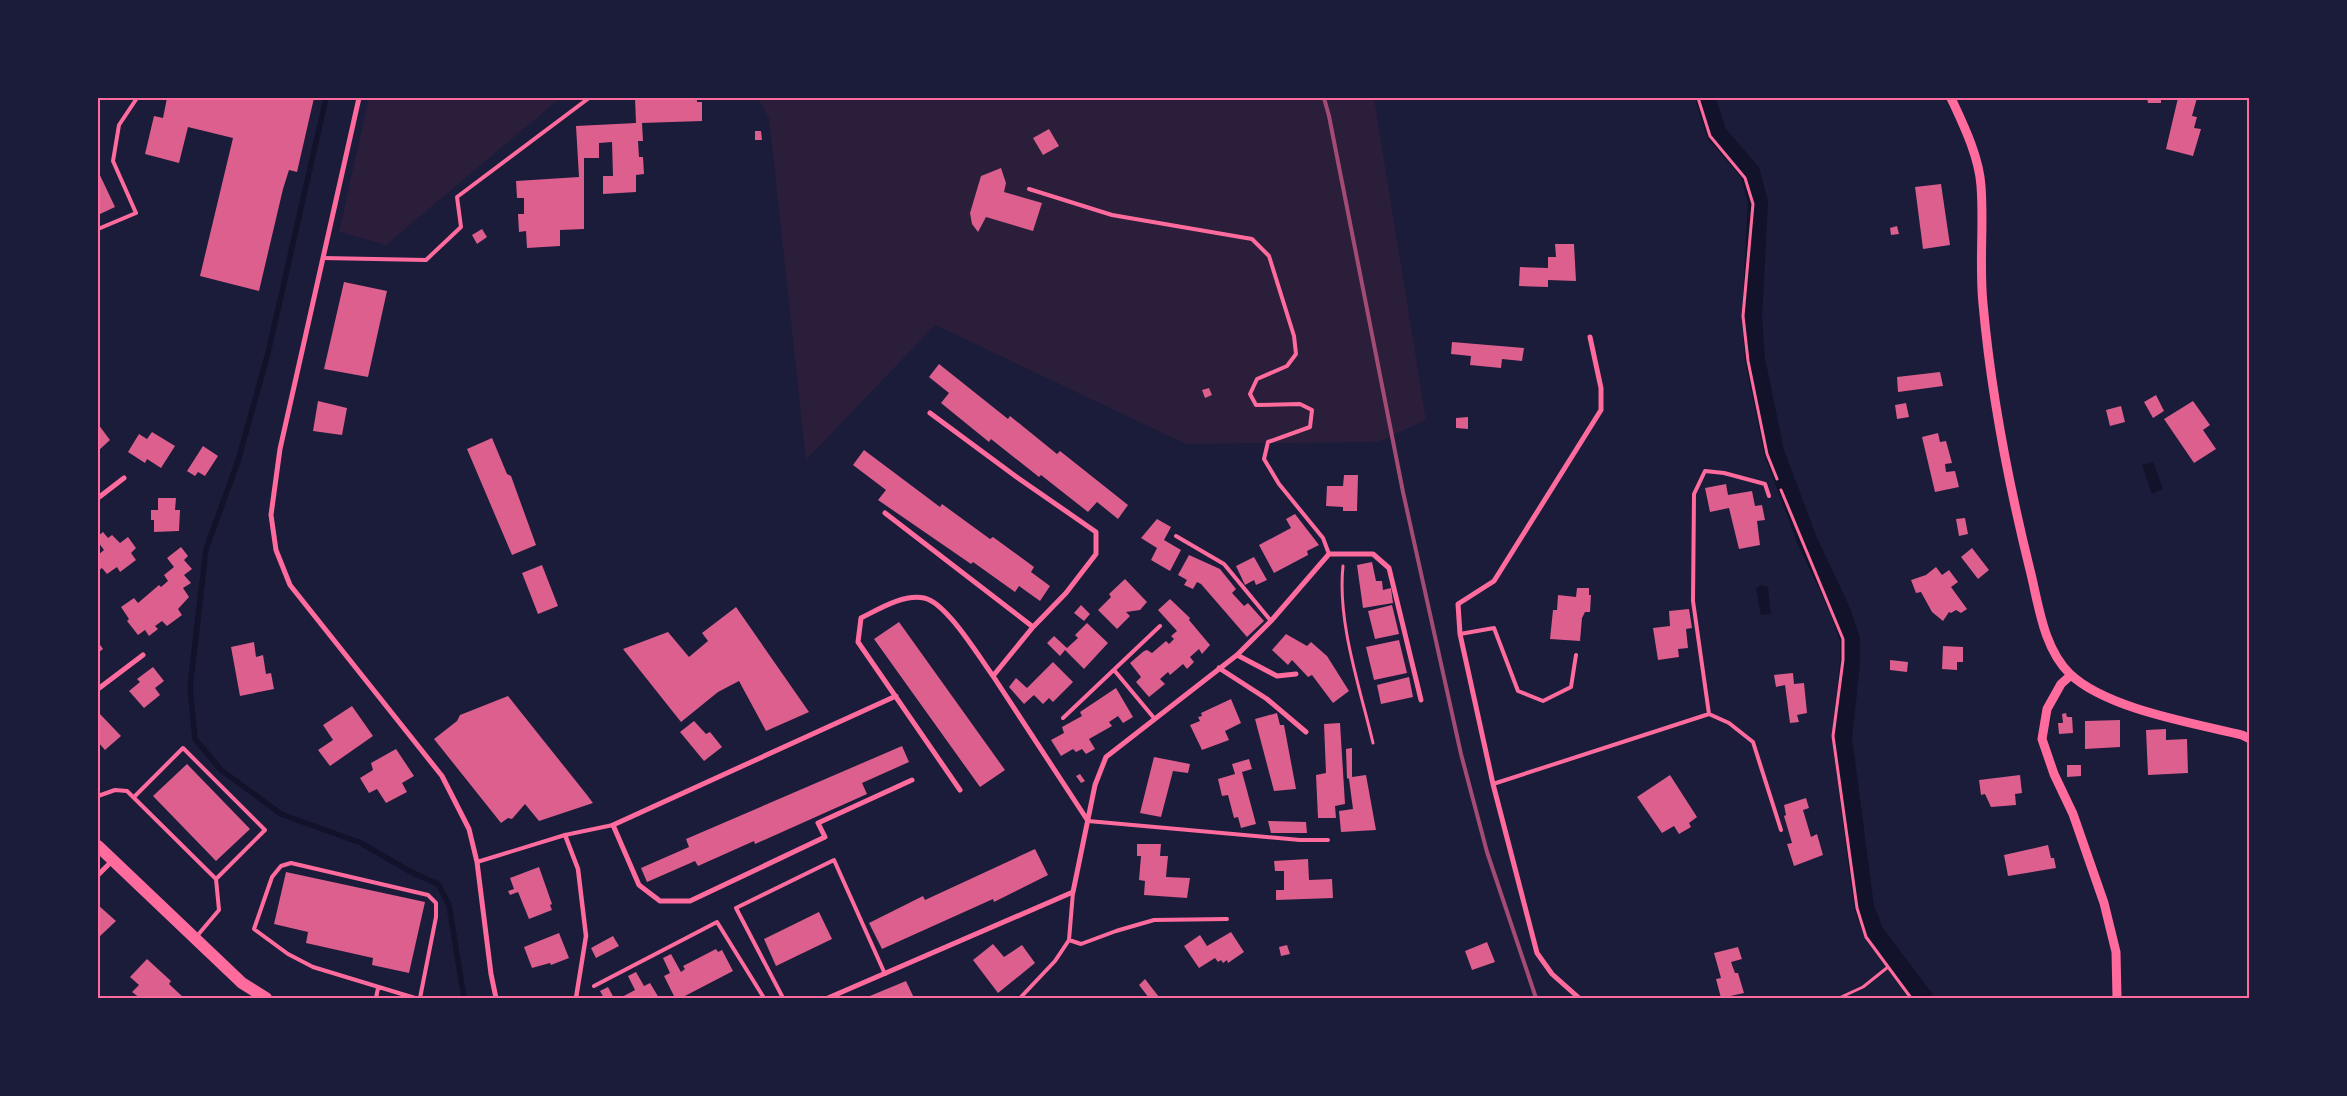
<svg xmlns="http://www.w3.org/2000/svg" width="2347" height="1096" font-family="'Nunito Sans',sans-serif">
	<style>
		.green { fill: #2a1e3b }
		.water { fill: #12122b }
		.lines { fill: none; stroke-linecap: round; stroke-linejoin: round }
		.stream { stroke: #12122b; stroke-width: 5.5 }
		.canal { stroke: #12122b; stroke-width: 20 }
		.building { fill: #dd5f8e }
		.path { stroke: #ff6b9d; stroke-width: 3 }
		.service { stroke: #ff6b9d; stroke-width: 4 }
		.pedestrian { stroke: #ff6b9d; stroke-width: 4.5 }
		.minor { stroke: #ff6b9d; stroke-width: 5 }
		.tertiary { stroke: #ff6b9d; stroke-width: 9 }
		.primary { stroke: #ff6b9d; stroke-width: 12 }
		.rail { stroke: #a44b75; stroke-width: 4 }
		.neatline { fill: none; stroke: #ff6b9d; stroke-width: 2 }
	</style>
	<rect width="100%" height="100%" fill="#1b1b3a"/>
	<path class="green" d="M369,98H560L386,245L339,232Z
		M758,98H1374L1426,420L1378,442L1186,444L935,325L806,460L769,118Z"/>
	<path class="water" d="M2153,462L2163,489L2152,494L2142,465Z
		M1761,585L1768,587L1771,614L1761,615L1756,589Z"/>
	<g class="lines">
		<path class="stream" d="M326,98L268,353L238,461L206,549L190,687L195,739L221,770L281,814L361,843L413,873L438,884L449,905L464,998"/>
		<path class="canal" d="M1705,98L1717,134L1750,172L1758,202L1752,317L1755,359L1774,452L1807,540L1840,610L1850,640V664L1842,738L1864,907L1874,933L1923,998"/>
	</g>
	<path class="building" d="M167,98H314L297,172L289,170L283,189L259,291L200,276L233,138L188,127L179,163L145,154L154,116L163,118Z
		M635,98H697V102H702V121L642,123L643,141H638L639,157H643L644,174L636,175V192L603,194V176H613L612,142L599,143V158H584V229L560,230V246L527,248L526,231L519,232L518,214H524V198H517L516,181L579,177L576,126L636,123Z
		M2147,98H2161V103H2148Z
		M2178,98H2197L2192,116L2197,117L2194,128L2201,129L2193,156L2166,149Z
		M1049,129L1059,146L1043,155L1033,138Z
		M755,131H761L762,140H755Z
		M1001,168L1006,183L1004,192L1042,203L1033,231L986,217L978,232L972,224L970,213L981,176Z
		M98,171L115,207L98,215Z
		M1941,184L1950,245L1923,249L1915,187Z
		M1897,226L1899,234L1891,235L1890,228Z
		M482,229L487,237L477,244L472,235Z
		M1555,244H1574L1576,281L1548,280V287L1519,286L1520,267L1548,268V257H1556Z
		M344,282L387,291L368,377L324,369Z
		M1452,342L1524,348L1522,361L1502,359L1501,368L1470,365L1471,356L1451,354Z
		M939,364L1008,419L1010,416L1057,454L1060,451L1128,505L1118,519L1097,502L1088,512L1041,475L1039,477L991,439L989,442L941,403L949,393L929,377Z
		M1940,372L1943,386L1898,392L1897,377Z
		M1209,388L1212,395L1205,398L1202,390Z
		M2156,395L2164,411L2153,418L2144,402Z
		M318,401L347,408L342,435L313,431Z
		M2193,401L2210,425L2203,430L2216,449L2194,463L2164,419Z
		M1906,403L1909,417L1897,419L1895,405Z
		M2121,406L2125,422L2110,426L2106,410Z
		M1456,418L1468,417V429L1456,428Z
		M98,424L110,440L98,451Z
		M152,432L175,446L161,468L147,459L145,463L128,452L139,434L147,439Z
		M1938,433L1940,442L1946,441L1952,463L1945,464L1946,472L1955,471L1959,487L1935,492L1922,437Z
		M492,438L507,474L511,476L536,545L512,555L467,449Z
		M203,446L218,456L205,476L198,472L195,476L187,471Z
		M864,450L940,507L942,504L990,539L993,537L1034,567L1031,572L1050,586L1040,601L1019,586L1015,592L973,562L971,564L878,500L886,490L853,465Z
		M1344,475H1358L1357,511H1343V507L1326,506L1327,486H1343Z
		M1726,484L1728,495L1752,491L1755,506L1762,505L1765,520L1757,521L1760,545L1739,549L1729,508L1710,512L1705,488Z
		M158,498H176L175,510H180L179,531L154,532V520H151V510H158Z
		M1295,514L1319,545L1307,551L1308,555L1274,573L1259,545L1291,528L1286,519Z
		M1965,518L1968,534L1959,536L1956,519Z
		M1157,519L1171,527L1164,540L1181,550L1170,571L1151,560L1157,548L1141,538Z
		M103,532L108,538L112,535L120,543L128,537L136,548L131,553L136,560L120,572L117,567L107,574L102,568L98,571V555L104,550L98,542V536Z
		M181,547L188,556L184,560L192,569L184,575L191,583L183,588L189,597L178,609L182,615L167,626L162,621L155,626L158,629L149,636L145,630L138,635L127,621L129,619L121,607L134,598L138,603L159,585L161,587L168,581L164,575L174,567L167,558Z
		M1972,548L1989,570L1978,579L1961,557Z
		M1189,555L1220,569L1236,589L1232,593L1244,606L1248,603L1264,621L1247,637L1201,584L1197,582L1193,589L1184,585L1187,580L1178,575Z
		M1254,557L1267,580L1256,585L1254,580L1245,585L1236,566Z
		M1372,562L1376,581H1382L1383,590L1391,588L1393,603L1363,608L1357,565Z
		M542,565L558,606L538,614L522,573Z
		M1936,567L1942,575L1949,570L1958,582L1951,587L1967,609L1961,613L1956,610L1951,613L1949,612L1943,621L1932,612L1921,592L1916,593L1911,580L1926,575Z
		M1125,579L1147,602L1140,610L1126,612L1130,616L1117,629L1098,610L1111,597L1109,594Z
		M1577,588H1589V595H1591L1590,612H1585L1582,618L1580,641L1550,639L1553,610H1557L1558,595L1576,597Z
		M1170,599L1190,618L1189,620L1210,645L1202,654L1199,649L1190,657L1194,662L1187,669L1183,664L1170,675L1168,672L1160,679L1165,684L1149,697L1136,682L1141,677L1130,663L1144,651L1147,650L1152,653L1166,641L1169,644L1174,639L1171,636L1177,631L1158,610Z
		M1081,605L1090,614L1084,621L1074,613Z
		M1392,605L1399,634L1375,639L1368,611Z
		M736,607L809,712L766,731L739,681L718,692L681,722L623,649L668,632L689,657L708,641L702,633Z
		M1689,609L1692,628L1686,629L1688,648L1678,649L1679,657L1658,660L1653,628L1670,626L1669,611Z
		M899,622L1005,770L980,787L874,639Z
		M1087,623L1108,643L1084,669L1065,650L1060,656L1047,643L1054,636L1067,648L1078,638L1075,635Z
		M1286,634L1307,646L1311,642L1327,656L1349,691L1333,703L1312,675L1308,677L1292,660L1288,665L1272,650Z
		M1399,640L1407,673L1374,680L1366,647Z
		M98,642L103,649L98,653Z
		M254,642L256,657L263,655L266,674L271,673L274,689L240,696L231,647Z
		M1943,646L1963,647V662H1957V670L1942,669Z
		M1890,660L1908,662L1907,672L1890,670Z
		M1053,662L1073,682L1053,702L1049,698L1043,704L1034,695L1024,704L1009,687L1016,678L1027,688Z
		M153,667L164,681L155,688L160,695L144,708L129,691L140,682L137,679Z
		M1793,673L1794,684L1804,683L1807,713L1797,715L1799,722L1790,723L1785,685L1776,687L1774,675Z
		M1409,677L1413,697L1381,704L1377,685Z
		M1116,688L1133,717L1123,723L1118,716L1109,722L1112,726L1089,739L1095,749L1086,754L1082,749L1076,752L1073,749L1061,756L1051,740L1064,733L1062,727L1082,716L1080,712Z
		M508,696L587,795L593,803L539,821L525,804L512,819L508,818L501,823L434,739L457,721L460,715Z
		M1231,699L1241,723L1225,731L1229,740L1202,750L1190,725L1200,721L1198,717L1202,716L1201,713Z
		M352,706L373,736L330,766L318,750L333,740L323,725Z
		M1277,713L1280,725H1284L1296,789L1274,791L1255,719Z
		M2066,713L2067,717H2072L2073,733L2059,734L2058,723H2063L2062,714Z
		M100,714L121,736L105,750L98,742V717Z
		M2120,720V747L2085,749V721Z
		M694,721L706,734L710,732L722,747L704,761L680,732Z
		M1340,723L1345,804L1335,806L1336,818H1318L1316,775L1326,773L1324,724Z
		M2166,729V740L2187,739L2188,773L2148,775L2146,730Z
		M902,746L909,762L862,783L867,794L755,844L754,841L698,866L695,861L647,882L641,868L689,847L686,839Z
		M1352,748V777L1366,775L1376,830L1341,832L1339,811L1353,809L1349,779L1347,778L1346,749Z
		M396,749L414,776L402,783L407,792L386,803L377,789L369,793L360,778L373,770L371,763Z
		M1154,757L1190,764L1188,773L1173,771L1161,817L1140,813Z
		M1249,759L1252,769L1242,772L1256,824L1241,828L1238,817L1234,818L1228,795L1222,796L1218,779L1235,774L1232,764Z
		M187,764L250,829L216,861L153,796Z
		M2067,765H2081V776L2067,777Z
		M1080,774L1085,781L1081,783L1076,776Z
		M1670,775L1697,817L1689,823L1691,827L1679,834L1674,826L1662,833L1637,797Z
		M2020,775L2022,793L2015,794L2016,805L1991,807L1985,794L1981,795L1979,780Z
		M1806,798L1809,808L1803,810L1811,837L1817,834L1823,855L1794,866L1787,844L1792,843L1784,816L1786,815L1784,805Z
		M1268,821L1306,822L1307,833H1271Z
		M1137,844H1161L1160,856H1168L1166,877L1190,878L1187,898L1144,895L1145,881L1139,880L1141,856H1137Z
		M2048,845L2051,858H2054L2056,868L2008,876L2004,855Z
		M1035,849L1048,875L994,902L993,899L882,949L869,923L923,896L925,900Z
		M1308,859L1309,880L1332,879L1333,898L1276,900V890H1284V871H1275L1274,861Z
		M539,867L552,904L550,905L552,910L529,919L518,892L510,895L508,891L514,889L510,878Z
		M286,872L425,902L409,973L372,965L373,958L306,943L308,932L274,924Z
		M98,905L116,921L98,938Z
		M819,912L832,939L776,966L764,939Z
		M1231,932L1244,952L1228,963L1227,960L1223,963L1221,960L1218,962L1215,958L1199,968L1184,946L1200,935L1207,946Z
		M559,933L569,958L551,965L550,963L532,968L524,947Z
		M613,936L619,946L596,958L591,948Z
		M1487,942L1495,962L1472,970L1465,951Z
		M993,944L1004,957L1022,945L1035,963L998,993L973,960Z
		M1287,945L1290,954L1281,956L1279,947Z
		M1738,947L1742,959L1731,962L1735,973H1738L1744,993L1721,998L1716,979L1721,978L1714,953Z
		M716,949L718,952L722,950L733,971L681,998H675L664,976L670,973L663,958L671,954L681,972L685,969L683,966Z
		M147,959L171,981L169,984L184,998H140L132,992L139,985L130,977Z
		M636,972L644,986L650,983L659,998H620L635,990L628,976Z
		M1145,979L1159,997L1157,998H1149L1139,985Z
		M906,981L914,998H865Z
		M608,987L614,998H604L600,991Z"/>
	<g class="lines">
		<path class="path" d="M1698,98L1710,136L1745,178L1753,204L1743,316L1748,361L1767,454L1777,479
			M1781,490L1843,639V660L1833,736L1857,908L1866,937L1911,998
			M1343,566C1337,622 1360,688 1373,743
			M1839,998L1863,987L1888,967"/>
		<path class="service" d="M1029,189L1112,215L1252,239L1269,256L1294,336L1296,354L1287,366L1257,379L1250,394L1256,405L1300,404L1312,410L1310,427L1268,442L1264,459L1279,484L1323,538L1329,554
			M98,229L136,213L113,161L119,125L137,98
			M323,258L426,260L461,227L457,197L589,98
			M1176,536L1224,564L1271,621
			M1460,634L1494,628L1518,691L1543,701L1571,687L1576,655
			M1114,670L1154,718
			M1709,714L1693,601L1694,494L1705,471L1724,473L1765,484L1769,496
			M1063,718L1160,626
			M1493,784L1709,714L1729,723L1753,742L1781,830
			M98,796L115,790L127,791L216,879L219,910L197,936
			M134,797L183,748L265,830L216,879
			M1088,821L1300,840H1328
			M477,862L565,835L613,825
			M1069,940L1081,944L1116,931L1154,920L1227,919
			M594,986L717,922L764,998
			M376,998L378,988
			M415,998L313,967L288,954L254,929L272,877L281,866L291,863L428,895L436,903V917L420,998
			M783,998L736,908L834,860L885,974
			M1020,998L1055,961L1069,940L1073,892"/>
		<path class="pedestrian" d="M565,835L578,869L586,936L576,998"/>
		<path class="minor" d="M359,98L280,449L271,515L276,550L290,585L442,776L469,829L477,862L491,974L496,998
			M930,413L1018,478L1096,532V554L1066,593L1033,627L993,676C979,657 946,602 924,598C903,594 879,609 861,618L858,642L960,790
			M98,498L124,478
			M885,513L1033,627
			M1237,655L1277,676L1296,674
			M1219,668L1267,699L1306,732
			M993,676L1088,821
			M98,689L143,655
			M896,696L613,825L639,885L660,901H690L825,837L818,823L912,780
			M98,875L112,861
			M828,998L1073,892L1095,785L1106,757L1237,655L1271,621L1329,554H1373L1389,568L1421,700
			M1579,998L1552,974L1537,953L1493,784L1460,634L1458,604L1494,581L1601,410V388L1590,337"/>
		<path class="tertiary" d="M1951,98C1963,124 1979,156 1981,186C1984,225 1979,265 1983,304C1991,393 2009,486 2031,574C2039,607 2044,649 2070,674C2107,709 2193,723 2242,735L2250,739
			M2071,675L2061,684L2047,709L2042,739L2054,774L2073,814L2104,903L2116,952L2117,998"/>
		<path class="primary" d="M98,846L242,983L266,998"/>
		<path class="rail" d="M1324,98L1329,116L1403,492L1461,754L1487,852L1536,998"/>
	</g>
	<rect width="2347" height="1096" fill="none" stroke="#1b1b3a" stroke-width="198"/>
	<rect x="99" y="99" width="2149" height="898" class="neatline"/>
</svg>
